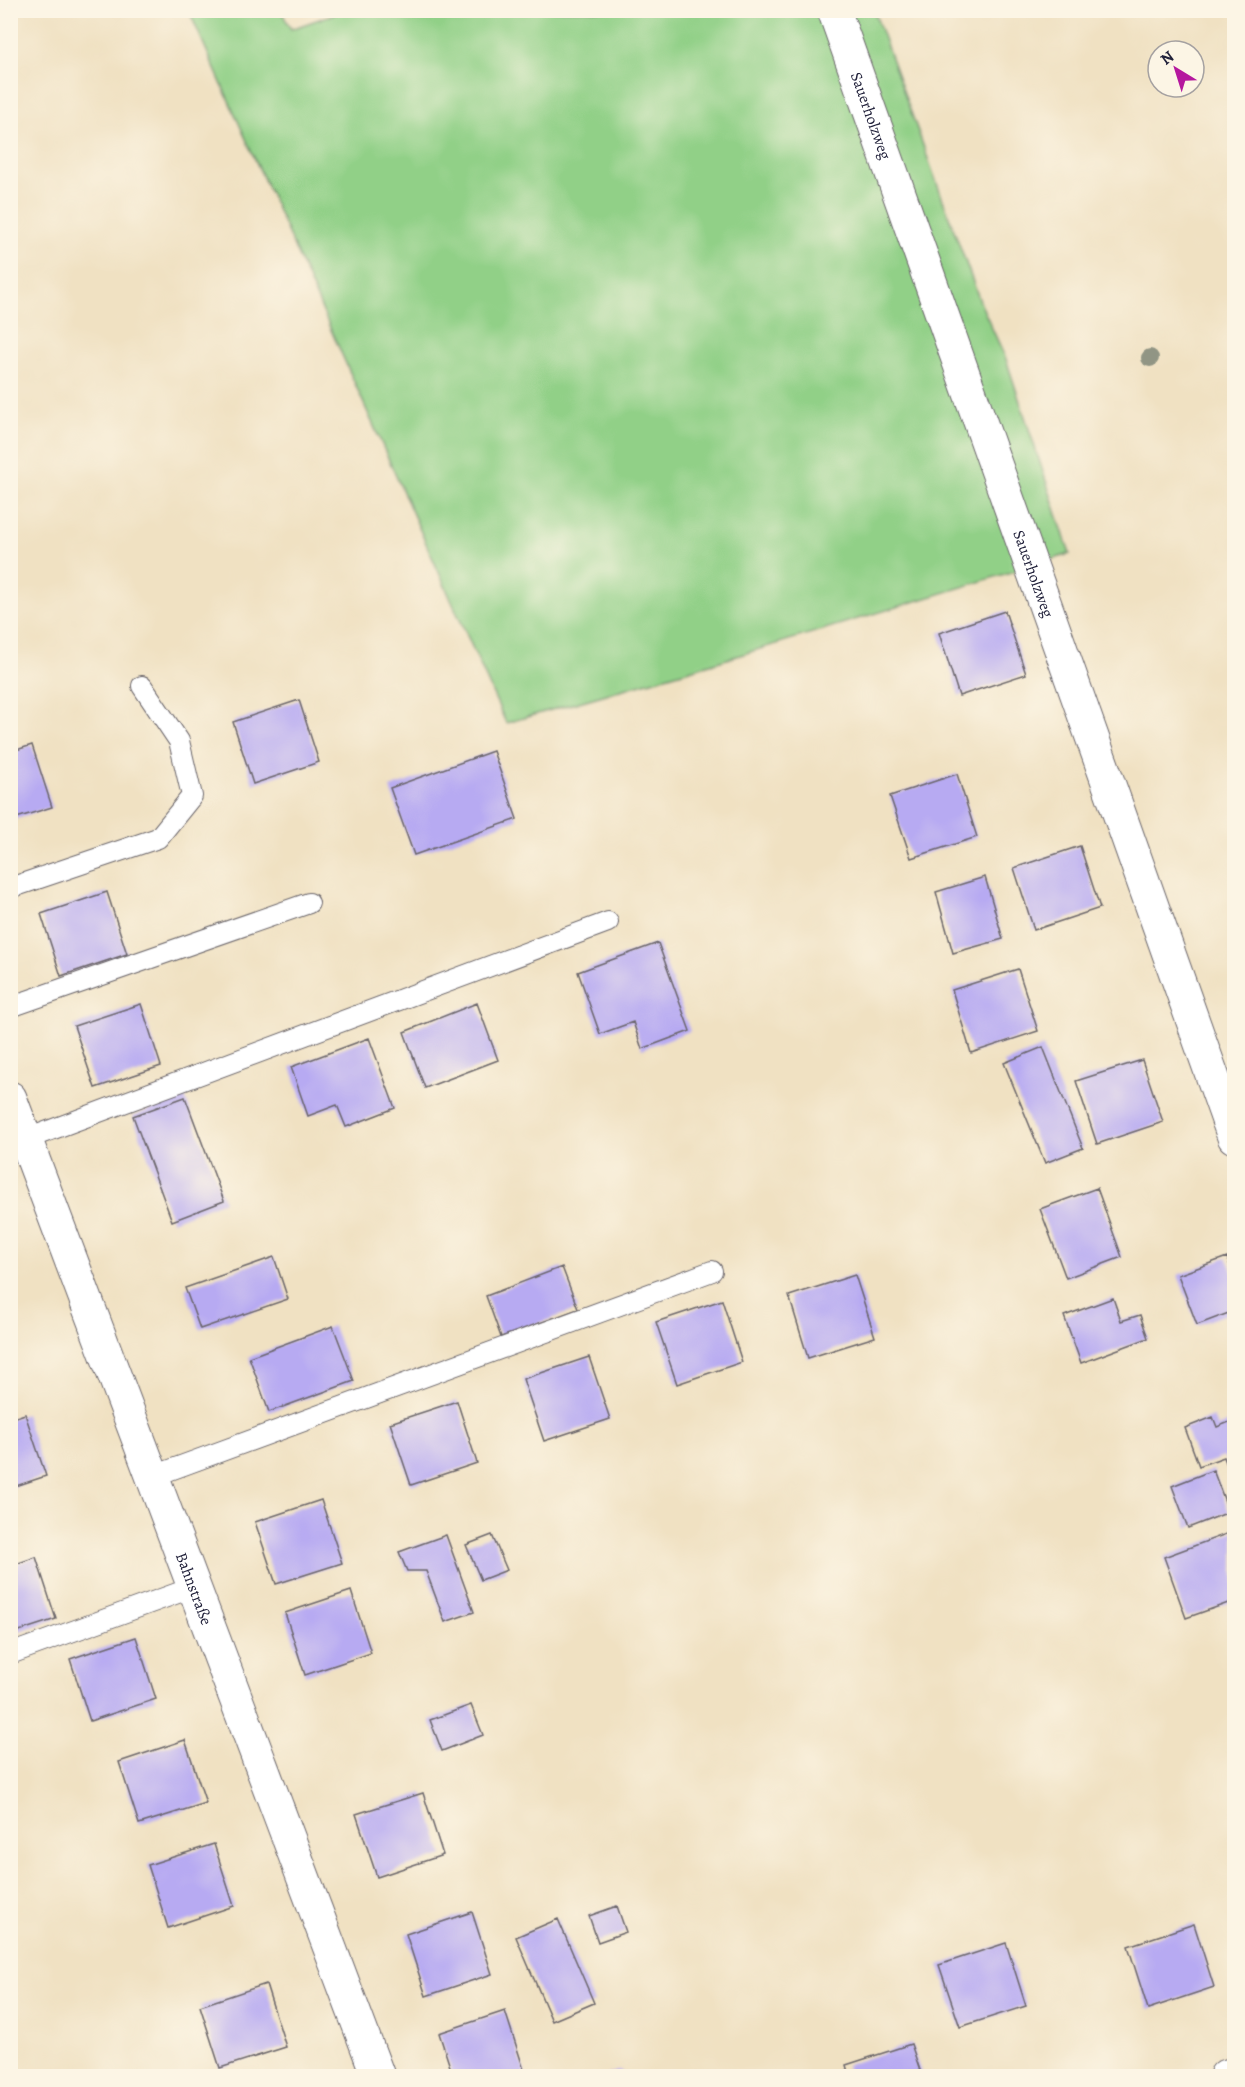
<svg xmlns="http://www.w3.org/2000/svg" width="1245" height="2087" font-family="Alegreya,serif">
	<style>
		.green { fill: #91d087; stroke: #5a7961; stroke-width: 1.5 }
		.building { fill: #b7aaf2 }
		.lines { fill: none; stroke-linecap: round; stroke-linejoin: round }
		.lane-casing { stroke: #6a656a; stroke-width: 22 }
		.street-casing { stroke: #6a656a; stroke-width: 35 }
		.lane { stroke: #fff; stroke-width: 20 }
		.street { stroke: #fff; stroke-width: 33 }
		.tree { fill: #919584 }
		.labels { text-anchor: middle; stroke-width: 6; stroke-linejoin: round; paint-order: stroke }
		.street-label { font-size: 16px; fill: #22223b; stroke: #fcf5e5 }
	</style>
	<rect width="100%" height="100%" fill="#fcf5e5"/>
	<filter id="ink" filterUnits="userSpaceOnUse"><feTurbulence type="fractalNoise" baseFrequency=".0167" numOctaves="2"/><feDisplacementMap in="SourceGraphic" scale="12" xChannelSelector="R" yChannelSelector="G"/><feConvolveMatrix kernelMatrix="1 2 1 2 8 2 1 2 1" color-interpolation-filters="sRGB"/></filter>
	<filter id="wash" filterUnits="userSpaceOnUse"><feTurbulence type="fractalNoise" baseFrequency=".008" numOctaves="4" result="noise"/><feDisplacementMap in="SourceGraphic" scale="24" xChannelSelector="R" yChannelSelector="G"/><feGaussianBlur stdDeviation="1.35" result="paint"/><feColorMatrix in="noise" values="0 0 0 0 0 0 0 0 0 0 0 0 0 0 0 0 0 1.4 0 .05"/><feComposite in="paint" operator="in"/></filter>
	<g filter="url(#wash)">
		<rect width="100%" height="100%" fill="#f0e1c2"/>
		<path class="green" d="M345,10L874,11L981,304L1006,359L1070,554L714,663L506,723L189,11H281L291,29Z"/>
		<g id="blocks">
			<path class="building" d="M1005,611L1026,674L959,696L939,633Z
				M299,700L319,762L253,784L233,722Z
				M32,745L52,807L10,820V752Z
				M493,751L517,819L414,855L390,788Z
				M957,774L977,837L911,858L890,796Z
				M1080,846L1100,908L1034,930L1014,868Z
				M985,877L1003,939L953,953L936,892Z
				M107,892L127,954L61,976L41,914Z
				M658,943L690,1031L642,1049L633,1022L600,1034L578,972Z
				M1018,969L1038,1031L971,1053L952,990Z
				M477,1003L498,1060L425,1088L404,1032Z
				M141,1004L161,1066L95,1088L74,1026Z
				M369,1038L395,1108L346,1127L337,1105L308,1116L291,1067Z
				M1043,1047L1083,1148L1045,1163L1004,1063Z
				M1142,1060L1163,1122L1097,1144L1076,1081Z
				M185,1097L224,1201L172,1221L133,1116Z
				M1097,1188L1122,1257L1066,1278L1040,1209Z
				M274,1257L288,1299L200,1329L185,1288Z
				M1227,1257L1234,1277V1311L1197,1325L1178,1275Z
				M562,1267L578,1309L501,1337L486,1296Z
				M855,1275L875,1337L808,1358L789,1296Z
				M1113,1298L1121,1321L1140,1315L1148,1338L1081,1363L1064,1316Z
				M722,1300L742,1362L677,1384L656,1322Z
				M333,1326L354,1381L269,1412L249,1357Z
				M589,1357L610,1419L544,1441L523,1379Z
				M457,1401L477,1463L411,1485L390,1423Z
				M25,1414L46,1476L10,1488V1419Z
				M1213,1417L1217,1427L1234,1420V1484L1224,1457L1199,1466L1185,1428Z
				M1213,1470L1229,1512L1188,1528L1172,1486Z
				M321,1500L342,1563L276,1584L255,1522Z
				M1234,1531V1601L1186,1618L1164,1557Z
				M446,1535L474,1612L445,1622L426,1571H407L399,1552Z
				M492,1535L507,1570L481,1580L466,1545Z
				M36,1557L56,1619L10,1634V1566Z
				M351,1591L371,1653L305,1675L285,1613Z
				M136,1637L156,1699L90,1721L70,1659Z
				M471,1705L483,1735L442,1751L430,1720Z
				M185,1740L206,1803L139,1824L119,1762Z
				M423,1793L443,1855L377,1877L356,1814Z
				M214,1844L234,1906L168,1928L148,1865Z
				M617,1906L626,1932L598,1942L589,1916Z
				M472,1912L492,1974L426,1996L406,1934Z
				M558,1919L594,2003L552,2021L516,1937Z
				M1194,1924L1214,1987L1148,2009L1128,1946Z
				M1006,1943L1026,2006L960,2027L939,1965Z
				M266,1984L286,2047L220,2068L200,2006Z
				M505,2011L525,2073L515,2076H453L439,2033Z
				M911,2044L922,2076H849L846,2065Z
				M620,2070L623,2076H605Z"/>
		</g>
	</g>
	<g filter="url(#ink)">
		<use href="#blocks" fill-opacity="0" stroke="#6a656a" stroke-width="1.5"/>
		<g class="lines">
			<defs>
				<path id="lane" d="M10,888L158,838L192,796L179,741L142,686
					M10,1007L309,903
					M16,1143L608,922
					M151,1477L712,1271
					M10,1654L194,1587"/>
				<g id="street">
					<path id="s1" d="M834,10L1234,1137"/>
					<path id="s2" d="M10,1098L378,2076"/>
					<path d="M1226,2076L1234,2074"/>
				</g>
			</defs>
			<use href="#lane" class="lane-casing"/>
			<use href="#street" class="street-casing"/>
			<use href="#lane" class="lane"/>
			<use href="#street" class="street"/>
		</g>
		<circle class="tree" cx="1150" cy="358" r="9"/>
	</g>
	<g class="labels">
		<g class="street-label">
			<text dy="6" stroke="none"><textPath href="#s1" startOffset="112">Sauerholzweg</textPath></text>
			<text dy="6" stroke="none"><textPath href="#s1" startOffset="598">Sauerholzweg</textPath></text>
			<text dy="6" stroke="none"><textPath href="#s2" startOffset="524">Bahnstraße</textPath></text>
		</g>
	</g>
	<rect width="1245" height="2087" fill="none" stroke="#fcf5e5" stroke-width="36"/>
	<g transform="translate(1176 69) rotate(322)"><circle r="28" fill="#fcf5e5" stroke="#a5a1a1" stroke-width="1.5"/>
	<path d="M0-4.5L10 22L0 15L-10 22Z" fill="#b5179e"/>
	<text y="-9" font-size="16" font-weight="bold" text-anchor="middle" fill="#22223b">N</text>
	</g>
</svg>
